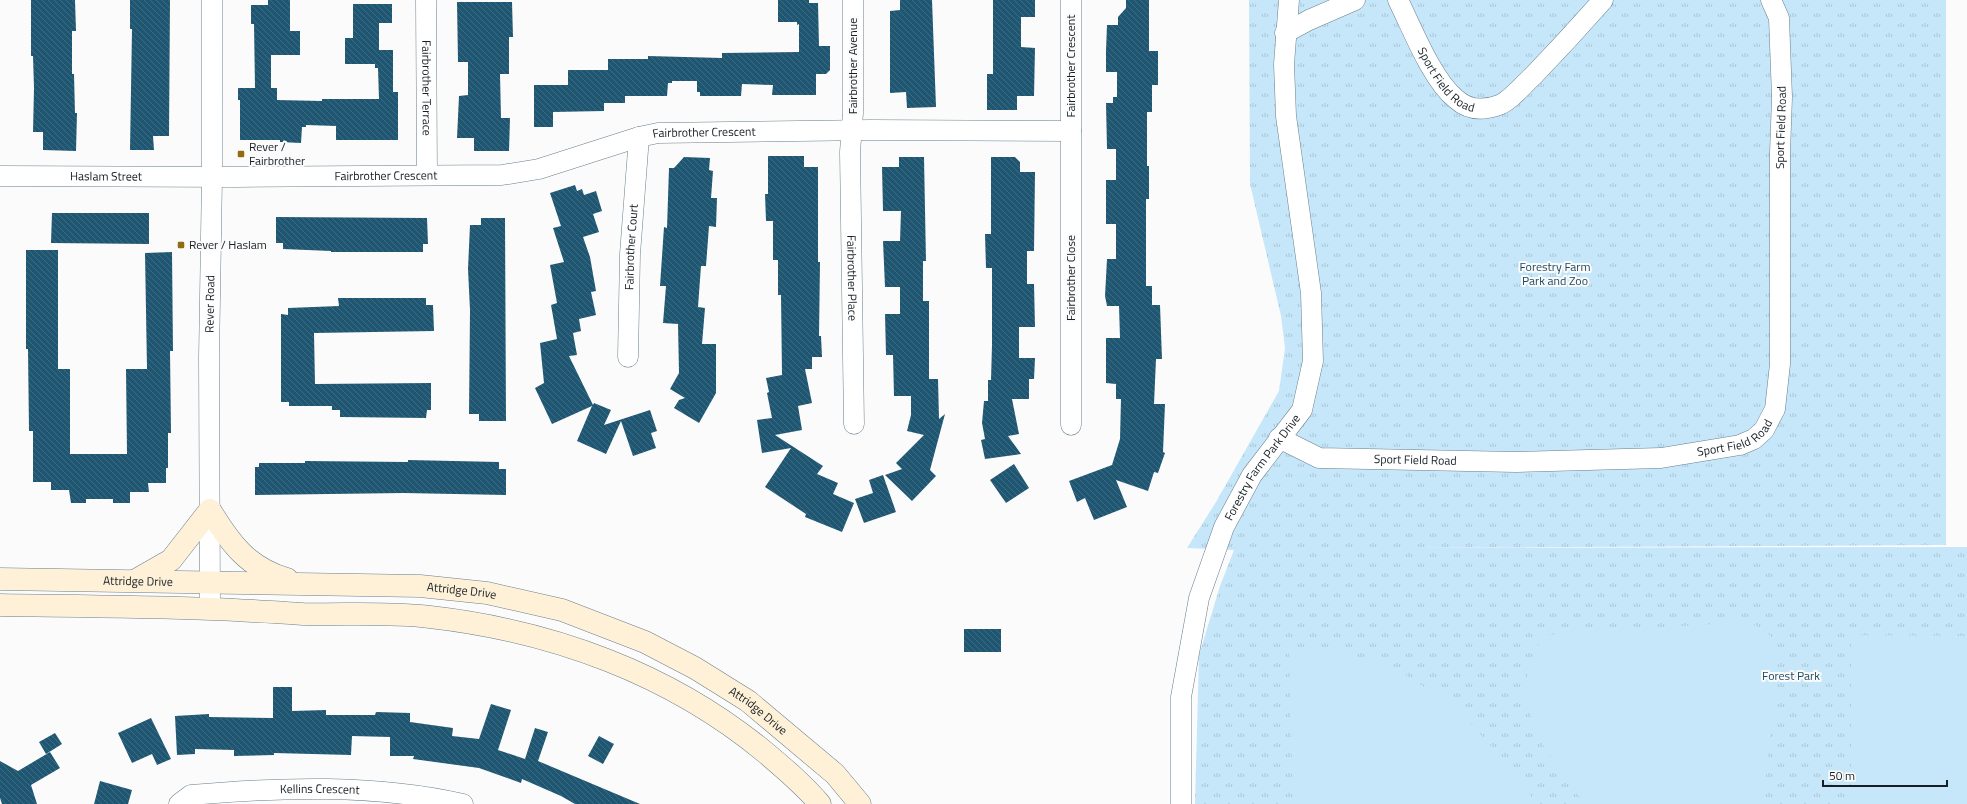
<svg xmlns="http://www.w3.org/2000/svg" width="1967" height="804" font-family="'Titillium Web',sans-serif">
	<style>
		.park { fill: url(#park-tufts) }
		.pitch { fill: #c6e7fa }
		.building { fill: url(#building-back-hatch) }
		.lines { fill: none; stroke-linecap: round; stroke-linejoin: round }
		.minor-casing { stroke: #687f8d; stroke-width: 21 }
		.secondary-casing { stroke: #687f8d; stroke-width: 23 }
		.minor { stroke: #fff; stroke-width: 20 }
		.secondary { stroke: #fff1d7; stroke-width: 22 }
		.poi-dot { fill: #926b13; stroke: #fbfbfb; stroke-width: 1.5 }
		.labels { text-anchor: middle; stroke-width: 4; stroke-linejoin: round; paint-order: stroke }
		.street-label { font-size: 12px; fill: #151f24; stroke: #fbfbfb }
		.poi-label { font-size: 12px; fill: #151f24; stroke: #fbfbfb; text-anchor: start }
		.park-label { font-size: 12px; fill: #1d4960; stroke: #fbfbfb }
	</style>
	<defs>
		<pattern id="park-tufts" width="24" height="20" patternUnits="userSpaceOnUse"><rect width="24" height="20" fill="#c6e7fa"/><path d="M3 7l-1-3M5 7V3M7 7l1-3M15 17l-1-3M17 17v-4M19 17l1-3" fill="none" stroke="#a9c6d6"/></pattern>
		<pattern id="building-back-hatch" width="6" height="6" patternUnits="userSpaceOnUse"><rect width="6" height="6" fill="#1f5772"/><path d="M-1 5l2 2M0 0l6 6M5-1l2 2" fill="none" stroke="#3e6b81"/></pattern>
	</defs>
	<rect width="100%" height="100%" fill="#fbfbfb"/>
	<path class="park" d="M1249,0H1946V545L1405,548L1967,547V804H1195L1199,655L1220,586L1234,550L1187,548L1216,502L1279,391L1285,348L1281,316L1250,184Z"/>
	<path class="pitch" d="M1745,622C1767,629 1772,633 1779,655L1763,804H1587L1576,793L1543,745L1521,693L1542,635Z
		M1851,635L1967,636V804H1851Z
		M1289,647L1341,652L1396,669L1453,705L1494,749L1537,804H1293Z"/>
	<path class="building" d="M31,0H75L76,31H72V74H74L75,113H77L76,151L43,150V132H33L34,88L33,56H31Z
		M130,0H170L169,136H153L154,150H130L132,29H130Z
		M268,0H290V31H300V55H271V88H277V100L322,101V99H379L378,68H375V64H345V38H353V4H392V23H379V50H393V92H398V140H336V126L306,125V127H302L301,143L280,142V140H240V100H238V88H255L254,24H251V5H268Z
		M778,0H809V3H818L819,46H830V70L826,74H816V95H772L773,85L742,84L741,96H700V92H697V81H672V83H668L667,96H625V103H604V111L553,112V127H534V85H568V70H608V59H648V56L722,58V53L799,52V24L797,25V22H778Z
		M900,0H932L936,107L907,108L906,92L890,93V11L900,10Z
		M993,0H1035V17H1021V47L1035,48L1034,96H1017V110H987V74H993Z
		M1126,0H1149V51H1158V85H1152V112H1147V166H1149V199H1146V286H1152V305H1160L1162,359H1156L1154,404H1165L1163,452L1165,453L1158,473L1154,472L1148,491L1116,480L1127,507L1094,520L1085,498L1077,502L1069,481L1112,465L1120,439L1121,399H1116V384L1106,383V338H1120L1119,306H1107L1105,296L1107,259H1116V224H1106V180H1116V149H1107L1106,103H1113V97H1117V72H1106V51L1107,25H1118V17L1126,8Z
		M457,2H512L513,37H509V74H500L501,118H510L509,151H474V138H457L459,96L468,95V62H458Z
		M768,156H804V167H818V262H820L819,336H821L822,357H812V369H805L812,403L798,406L802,430L775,435L823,466L817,474L838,483L833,494L854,503L842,532L805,517L806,514L765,487L791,448L762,453L757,420L772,418L767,393L769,392L766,378L782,375L781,295H778V260H773V221H766L765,194H768Z
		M684,157L710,158L709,170L713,171L711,198H717L716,227L709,226L706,266H701L698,307L705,308L702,344H716V393L699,423L674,408L679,400L685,398L670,389L679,373L678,324L663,323L666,286H660L664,227L667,228L669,168H674Z
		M899,157H924L926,261H923V301H929V379H938L939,419L945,414L930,470L936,476L912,501L885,475L902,469L896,463L924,435L907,431L911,415V396H894L893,355H886L885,314H900V287H885L883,241H900L901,211H883L882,167H899Z
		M991,157H1015L1020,162V172H1035L1034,251H1027V284H1034L1035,327H1019V358H1035L1034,379H1029V399H1012L1019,434L1008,436L1021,454L985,459L981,440L985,439L982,423L984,401H988V380H991L992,345V268H986L985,234H991Z
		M575,185L577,191L582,189L584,195L596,191L602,211L593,214L599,232L583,237L590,257L596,291L591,292L596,315L579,319L581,331L573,333L577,355L569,356L593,405L594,403L611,410L604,425L650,410L657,431L651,433L656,448L633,456L621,421L606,454L577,441L592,406L552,424L535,388L544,383L540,343L557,339L551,305L557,303L550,265L564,262L553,228L561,226L550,193Z
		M52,213H149V244L51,243Z
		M276,217L427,218L428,244H423V252H331V251L283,249V243H276Z
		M481,218H505L506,421H479V414H469L470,310L468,269L470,225H481Z
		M26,250H58V369H70V454H127L126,369H147L145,253L172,252L173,351H170L171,433H168V468H166V483H148L149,492H130V503H113V499H86V503H71L69,490H51V482H33V431H29L28,349H26Z
		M338,298H426V305H433L434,331L314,333L315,384L431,383V410H427L426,418L340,417V410H332V406H289V402H281V314L288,315V308L339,306Z
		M408,460L499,462V469H506V495L404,493L255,495V467H259V463H305V461L408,462Z
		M1014,464L1029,488L1006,503L990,480Z
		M883,475L896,512L864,523L855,499L873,493L869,480Z
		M964,629H1001V652H964Z
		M273,687H292V711L326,710V715H375L376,712L410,713V722L453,728L452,736L479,739L491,704L511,710L498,750L525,759L535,728L548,732L538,761L640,804H575L561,796L522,779L521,783L479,768L413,759L414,756H390V737L352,736L351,755L274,753V755L234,756V750L195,749V754L177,755L175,716L209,714V717L273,718Z
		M151,718L171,759L157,765L152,754L132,763L118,733Z
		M55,733L62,744L46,754L39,742Z
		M599,736L614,744L603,764L588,756Z
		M50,752L60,768L31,785L37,804H2L0,798V761L18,771Z
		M100,781L132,790L128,804H94Z"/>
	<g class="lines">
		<defs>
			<g id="minor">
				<path id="s1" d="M426,0L427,175"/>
				<path id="s2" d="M853,0V113L850,152L854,424"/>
				<path id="s3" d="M1398,0C1412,28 1432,80 1456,99C1468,110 1483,111 1499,105C1509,102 1524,84 1533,76C1557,51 1580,26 1603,0"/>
				<path d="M1285,33L1309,20L1355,0"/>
				<path id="s4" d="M0,176L236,177L502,175L539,169L639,137L658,133L871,130L1071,131V0"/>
				<path id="s5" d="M628,357L630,254L639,137"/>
				<path d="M1071,425V131"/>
				<path id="s6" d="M1279,438L1319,458L1516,462L1661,458L1740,445L1754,439L1764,430L1775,409L1780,364V153L1782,97L1779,18L1771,0"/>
				<path id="s7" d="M210,609L209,357L212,177V0"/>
				<path id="s8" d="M179,804L191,795C281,787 374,784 463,804"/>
				<path id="s9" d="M1181,804V697L1199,598L1224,527L1252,475L1302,410L1313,361L1311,293L1286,116L1284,64L1289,0"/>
			</g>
			<g id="secondary">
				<path id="s10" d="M0,579L420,586L487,593L562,610L645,642L695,668L748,701L835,774L860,804"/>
				<path d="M136,580L171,560L210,510C230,543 248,568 287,579"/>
				<path d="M0,605C70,606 140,606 211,609C241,610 272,612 303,614C345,615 388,612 430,617C553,631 671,674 766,753C785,769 804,785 820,804"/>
			</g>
		</defs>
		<use href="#minor" class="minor-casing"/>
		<use href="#secondary" class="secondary-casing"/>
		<use href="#minor" class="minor"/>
		<use href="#secondary" class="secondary"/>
	</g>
	<g class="poi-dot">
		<rect x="237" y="150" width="8" height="8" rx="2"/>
		<rect x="177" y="241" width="8" height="8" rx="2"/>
	</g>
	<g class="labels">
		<g class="street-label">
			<text transform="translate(853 66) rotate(-90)" y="4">Fairbrother Avenue</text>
			<text transform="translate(1071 66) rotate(-90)" y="4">Fairbrother Crescent</text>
			<text dy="4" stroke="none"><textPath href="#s3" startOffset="95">Sport Field Road</textPath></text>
			<text dy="4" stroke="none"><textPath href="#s1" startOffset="88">Fairbrother Terrace</textPath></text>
			<text dy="4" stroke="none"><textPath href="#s6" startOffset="801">Sport Field Road</textPath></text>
			<text dy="4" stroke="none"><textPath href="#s4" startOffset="710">Fairbrother Crescent</textPath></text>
			<text dy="4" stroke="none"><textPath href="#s4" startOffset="106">Haslam Street</textPath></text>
			<text dy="4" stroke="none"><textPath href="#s4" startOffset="386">Fairbrother Crescent</textPath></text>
			<text dy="4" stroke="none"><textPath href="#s5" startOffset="110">Fairbrother Court</textPath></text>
			<text dy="4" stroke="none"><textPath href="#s2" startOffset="278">Fairbrother Place</textPath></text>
			<text transform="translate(1071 278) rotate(-90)" y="4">Fairbrother Close</text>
			<text dy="4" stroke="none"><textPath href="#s7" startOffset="305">Rever Road</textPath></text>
			<text dy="4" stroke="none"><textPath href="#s6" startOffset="465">Sport Field Road</textPath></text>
			<text dy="4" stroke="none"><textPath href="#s6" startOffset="141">Sport Field Road</textPath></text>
			<text dy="4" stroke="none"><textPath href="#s9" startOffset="354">Forestry Farm Park Drive</textPath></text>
			<text dy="4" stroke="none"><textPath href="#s10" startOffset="138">Attridge Drive</textPath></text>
			<text dy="4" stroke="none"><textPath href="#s10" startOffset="462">Attridge Drive</textPath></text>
			<text dy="4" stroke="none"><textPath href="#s10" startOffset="786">Attridge Drive</textPath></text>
			<text dy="4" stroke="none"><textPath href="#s8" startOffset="144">Kellins Crescent</textPath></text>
		</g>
		<g class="poi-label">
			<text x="249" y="151">Rever /<tspan x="249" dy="14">Fairbrother</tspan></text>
			<text x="189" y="249">Rever / Haslam</text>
		</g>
		<g class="park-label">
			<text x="1555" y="271">Forestry Farm<tspan x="1555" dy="14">Park and Zoo</tspan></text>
			<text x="1791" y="680">Forest Park</text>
		</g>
	</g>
	<path d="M1823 780v6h124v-6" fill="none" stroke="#151f24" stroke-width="2"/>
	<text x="1829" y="780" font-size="12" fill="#151f24" stroke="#fbfbfb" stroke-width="3" paint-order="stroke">50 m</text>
</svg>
